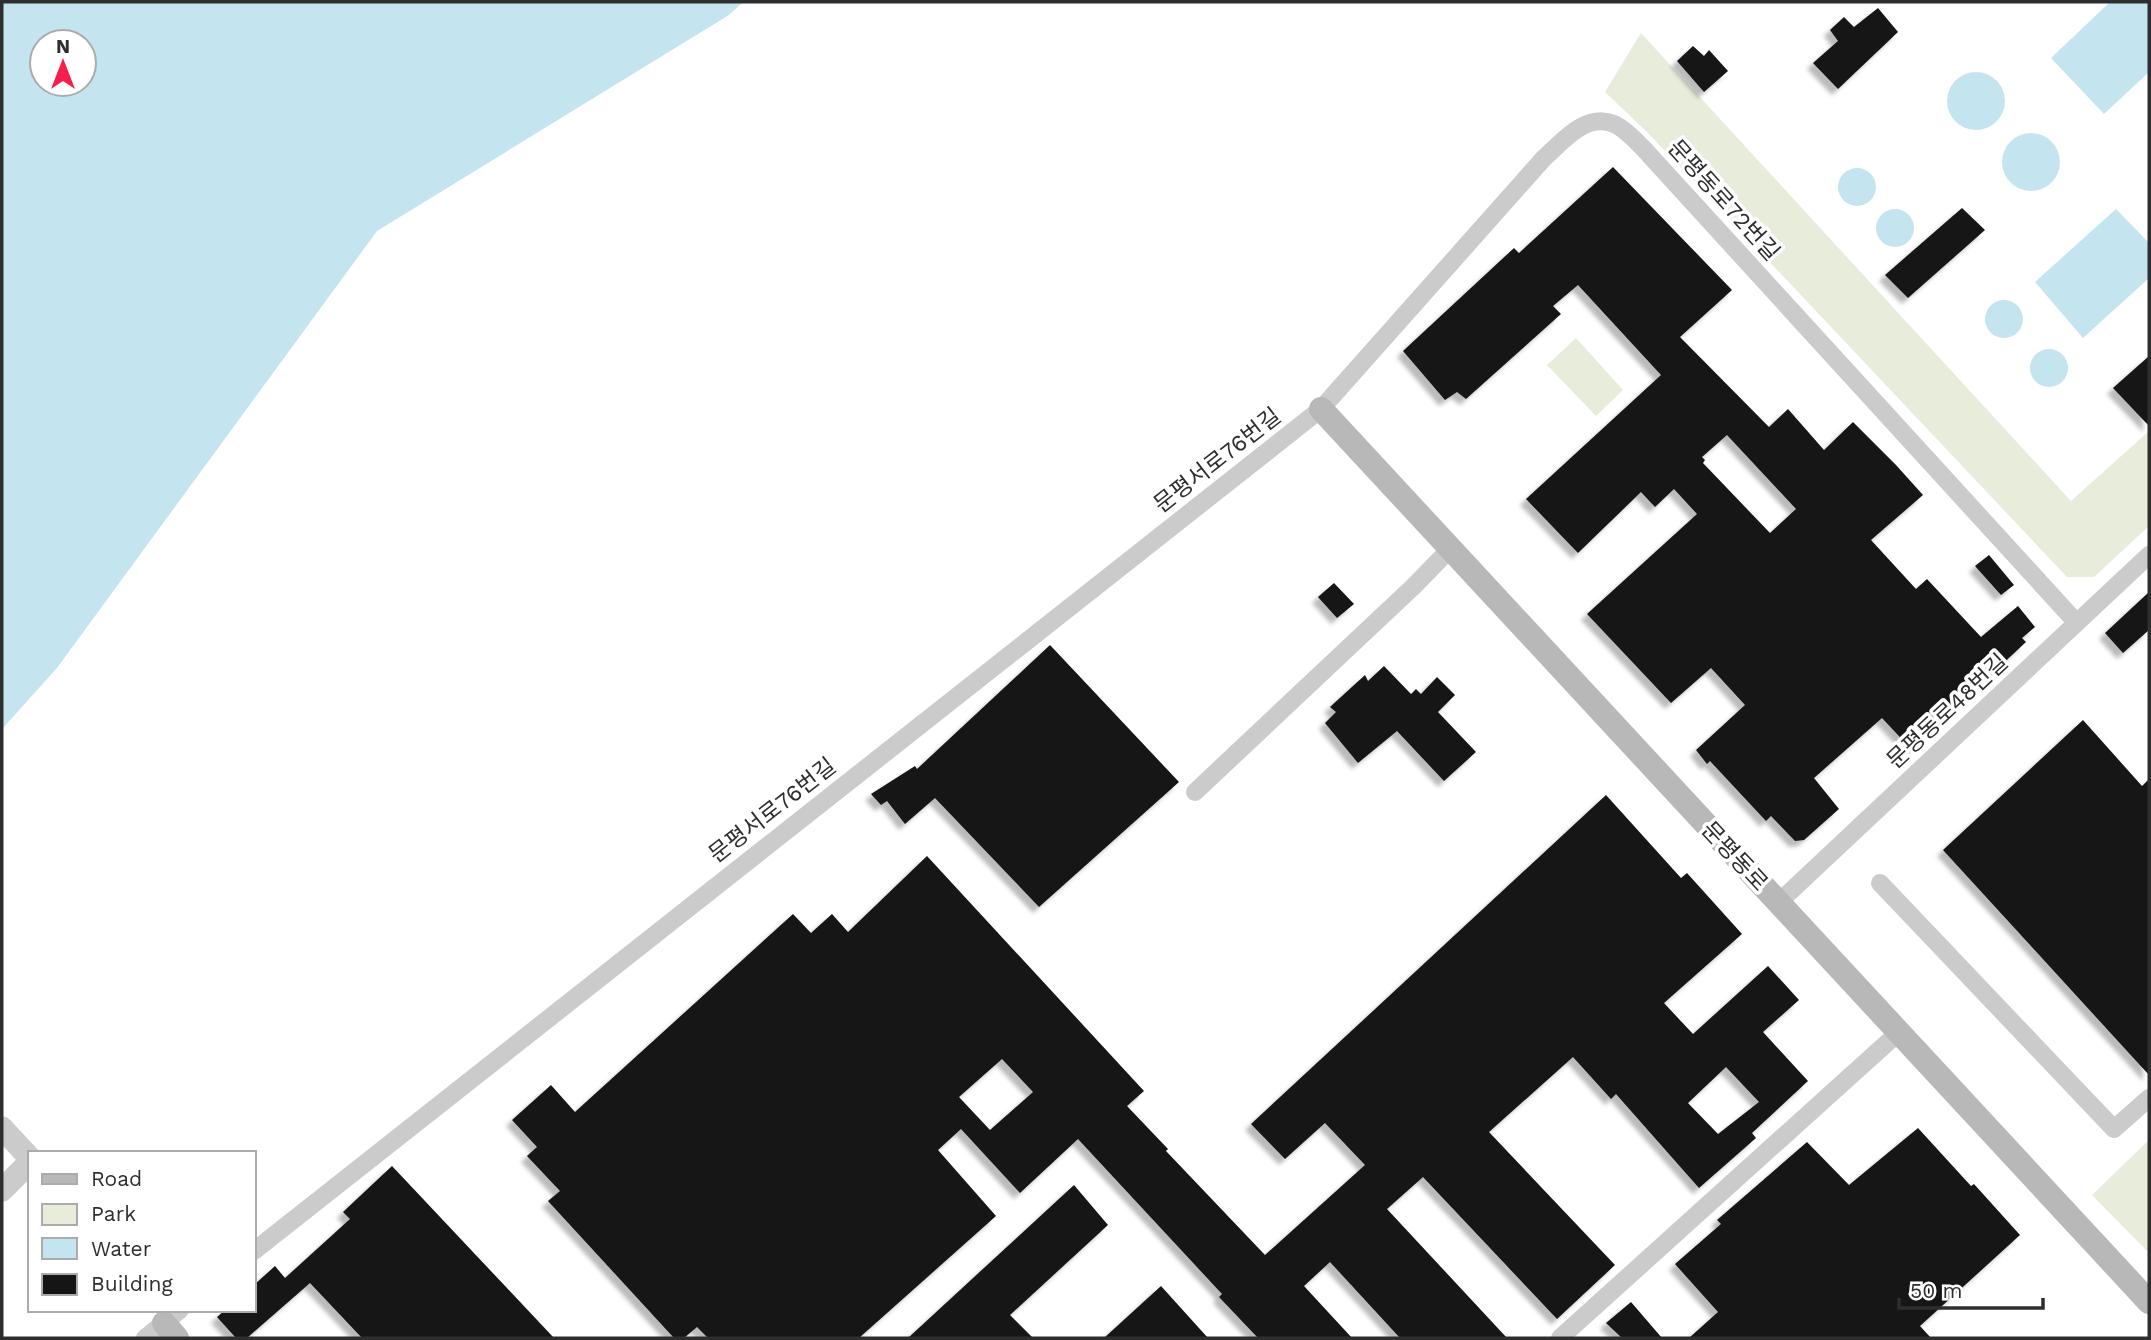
<svg xmlns="http://www.w3.org/2000/svg" width="2151" height="1340" font-family="'Work Sans','Noto Sans KR',sans-serif">
	<style>
		.green { fill: #e7edda }
		.water { fill: #c4e4ef; fill-rule: evenodd }
		.building { fill: #151515; fill-rule: evenodd; filter: url(#shadow) }
		.lines { fill: none; stroke-linecap: round; stroke-linejoin: round }
		.minor { stroke: #cbcbcb; stroke-width: 18 }
		.tertiary { stroke: #cbcbcb; stroke-width: 23 }
		.secondary { stroke: #b8b8b8; stroke-width: 24 }
		.labels { text-anchor: middle; stroke-width: 7; stroke-linejoin: round; paint-order: stroke }
		.street-label { font-size: 23px; fill: #2e2e2e; stroke: #fff }
	</style>
	<defs>
		<filter id="shadow"><feDropShadow dx="-6" dy="6" stdDeviation="2" flood-color="#0004"/></filter>
	</defs>
	<rect width="100%" height="100%" fill="#fff"/>
	<path class="green" d="M1641,33L2071,501L2149,431V526L2094,577H2067L1647,132L1605,92Z
		M1576,338L1623,390L1596,416L1547,365Z
		M2149,1140V1253L2092,1195Z"/>
	<path class="water" d="M2,2H743L729,15L377,231L57,668L2,729ZM42,42H84V84H42Z
		M2110,2H2149V72L2104,114L2051,58Z
		M1947 101a29 29 0 1 1 58 0a29 29 0 1 1-58 0Z
		M2002 162a29 29 0 1 1 58 0a29 29 0 1 1-58 0Z
		M1838 187a19 19 0 1 1 38 0a19 19 0 1 1-38 0Z
		M2116,209L2149,243V278L2083,338L2035,282Z
		M1876 228a19 19 0 1 1 38 0a19 19 0 1 1-38 0Z
		M1985 319a19 19 0 1 1 38 0a19 19 0 1 1-38 0Z
		M2030 368a19 19 0 1 1 38 0a19 19 0 1 1-38 0Z"/>
	<path class="building" d="M1878,8L1898,32L1838,89L1813,63L1838,41L1830,30L1844,17L1854,27Z
		M1693,46L1704,56L1709,50L1728,71L1704,92L1677,61Z
		M1613,167L1732,290L1680,337L1769,427L1788,409L1824,450L1853,422L1896,465L1923,495L1871,540L1916,589L1927,579L1981,637L2018,606L2035,627L2022,638L2026,642L1951,712L1954,715L1912,750L1882,718L1814,778L1839,809L1804,840L1795,841L1771,816L1766,821L1710,761L1707,764L1696,750L1745,705L1711,668L1671,703L1587,614L1697,514L1674,489L1655,507L1641,492L1578,553L1526,499L1661,375L1578,285L1553,306L1561,314L1466,399L1457,392L1445,400L1403,351L1514,248L1519,253ZM1727,435L1796,509L1770,533L1703,463L1705,460L1702,457Z
		M1962,208L1985,230L1908,298L1885,275Z
		M2149,356V426L2113,388Z
		M1989,555L2014,585L2001,595L1975,566Z
		M1334,583L1354,604L1337,618L1318,597Z
		M2149,592V630L2123,653L2105,633Z
		M1050,645L1179,782L1039,907L935,798L905,824L887,801L881,805L871,794L915,766L917,769Z
		M1384,666L1411,694L1416,689L1421,694L1437,677L1455,695L1438,712L1476,752L1444,781L1397,731L1358,763L1325,723L1336,712L1330,707L1365,675L1368,681Z
		M2083,720L2142,786L2149,779V1075L1943,850Z
		M1606,795L1681,878L1687,873L1742,934L1664,1003L1693,1034L1768,966L1799,1000L1763,1032L1808,1081L1752,1133L1756,1138L1699,1188L1616,1094L1611,1099L1573,1057L1489,1132L1615,1265L1557,1319L1423,1177L1387,1209L1507,1338H1400L1330,1262L1304,1286L1352,1338H1258L1219,1297L1222,1294L1078,1139L1020,1193L961,1129L938,1150L996,1216L859,1338H708L697,1327L684,1338H674L548,1201L560,1191L527,1156L537,1147L512,1120L551,1085L575,1112L793,914L811,933L832,914L848,932L927,856L1144,1091L1127,1106L1168,1149L1166,1151L1265,1255L1365,1165L1325,1123L1285,1159L1251,1124ZM1002,1059L1033,1092L990,1130L959,1097ZM1726,1067L1759,1102L1718,1134L1688,1103Z
		M1918,1128L1971,1186L1974,1184L2020,1235L1920,1326L1931,1338H1689L1718,1312L1675,1264L1721,1224L1717,1220L1807,1142L1849,1185Z
		M392,1166L554,1338H362L310,1283L247,1338H236L217,1317L225,1310H254V1285L275,1266L285,1278L350,1219L343,1212Z
		M1074,1185L1108,1225L1010,1315L1033,1338H908Z
		M1161,1286L1208,1338H1104Z
		M1631,1302L1662,1338H1622L1606,1323Z"/>
	<g class="lines">
		<path class="minor" d="M1195,792L1414,586L1450,549
			M1880,883L2114,1129L2149,1098
			M1778,903L2149,555
			M254,1251L1321,409L1544,158C1563,141 1586,112 1614,124C1624,128 1635,140 1643,148L2076,622
			M145,1338L180,1310
			M1560,1338L1898,1033"/>
		<path class="tertiary" d="M2,1128L30,1158
			M2,1190L30,1162"/>
		<path class="secondary" d="M1321,409L2149,1302
			M164,1323L177,1338"/>
	</g>
	<g class="labels">
		<g class="street-label">
			<text transform="translate(1724 200) rotate(48)" y="8">문평동로72번길</text>
			<text transform="translate(1217 460) rotate(-38)" y="8">문평서로76번길</text>
			<text transform="translate(1947 711) rotate(-43)" y="8">문평동로48번길</text>
			<text transform="translate(772 810) rotate(-38)" y="8">문평서로76번길</text>
			<text transform="translate(1735 856) rotate(47)" y="8">문평동로</text>
		</g>
	</g>
	<rect width="2151" height="1340" fill="none" stroke="#2e2e2e" stroke-width="7"/>
	<rect x="28" y="1151" width="228" height="161" fill="#ffffff" stroke="#ababab" stroke-width="2"/>
	<rect x="42" y="1174" width="35" height="10" fill="#b8b8b8" stroke="#ababab" stroke-width="2"/>
	<text x="91" y="1186" font-size="21" fill="#2e2e2e">Road</text>
	<rect x="42" y="1204" width="35" height="21" fill="#e7edda" stroke="#ababab" stroke-width="2"/>
	<text x="91" y="1221" font-size="21" fill="#2e2e2e">Park</text>
	<rect x="42" y="1238" width="35" height="21" fill="#c4e4ef" stroke="#ababab" stroke-width="2"/>
	<text x="91" y="1256" font-size="21" fill="#2e2e2e">Water</text>
	<rect x="42" y="1274" width="35" height="21" fill="#151515" stroke="#ababab" stroke-width="2"/>
	<text x="91" y="1291" font-size="21" fill="#2e2e2e">Building</text>
	<g transform="translate(63 63)"><circle r="33" fill="#ffffff" stroke="#ababab" stroke-width="2"/>
	<path d="M0-5L12 26L0 18L-12 26Z" fill="#f61e4b"/>
	<text y="-10" font-size="19" font-weight="bold" text-anchor="middle" fill="#2e2e2e">N</text>
	</g>
	<path d="M1899 1298v10h144v-10" fill="none" stroke="#2e2e2e" stroke-width="3.5"/>
	<text x="1910" y="1298" font-size="21" fill="#2e2e2e" stroke="#ffffff" stroke-width="5" paint-order="stroke">50 m</text>
</svg>
